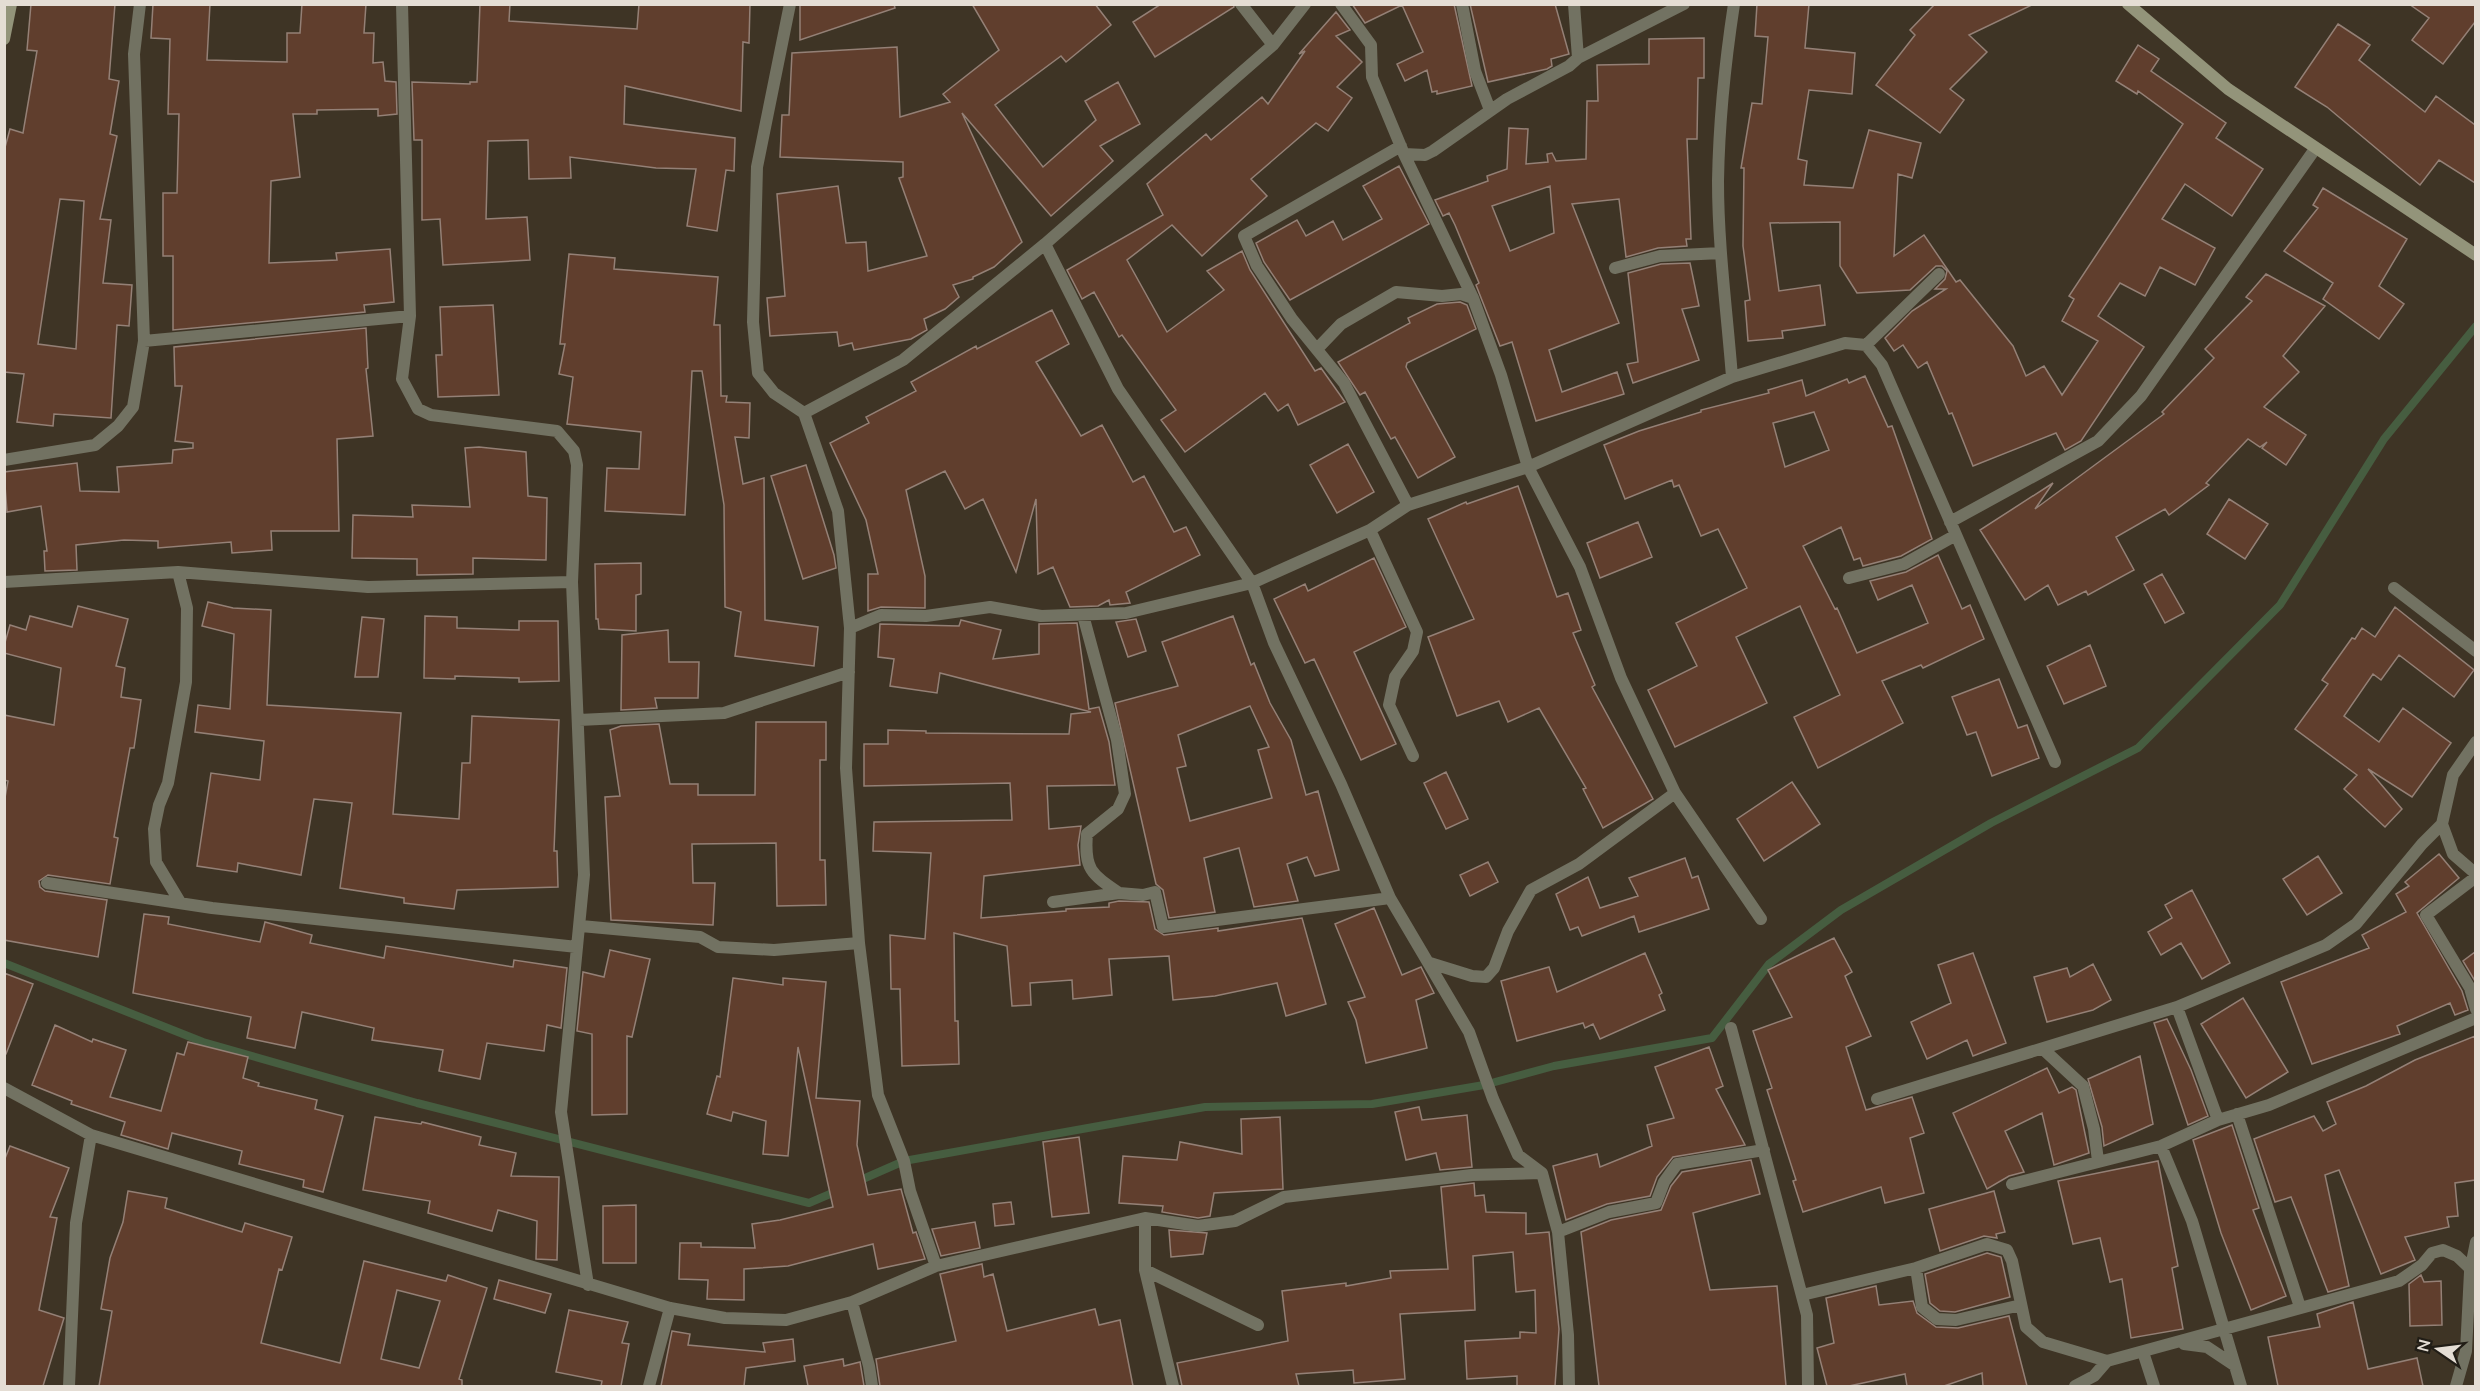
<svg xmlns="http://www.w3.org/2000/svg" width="2480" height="1391" font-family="'Nunito Sans',sans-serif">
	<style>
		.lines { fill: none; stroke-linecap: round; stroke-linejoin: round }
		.stream { stroke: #465d40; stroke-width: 8 }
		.building { fill: #603e2d; stroke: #948076; stroke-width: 1.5; fill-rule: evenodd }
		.street { stroke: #727262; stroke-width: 12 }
		.secondary { stroke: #93947a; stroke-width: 12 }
	</style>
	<rect width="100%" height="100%" fill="#3e3425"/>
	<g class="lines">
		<path class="stream" d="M4,963L203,1042L417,1103L809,1203L837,1191
			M856,1182L904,1161L1205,1107L1372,1104L1484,1085L1554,1066L1712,1038L1769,964L1841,910L1991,823L2138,748L2280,605L2384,439L2476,326"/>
	</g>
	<path class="building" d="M31,4H115L109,79L119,81L110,134L117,136L100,219L111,220L103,283L132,285L129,326L117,325L111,418L54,414L53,426L17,422L24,374L4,372V151L10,129L23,133L37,51L27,50ZM60,199L84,201L76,349L38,344Z
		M153,4H210L207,60L287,62V33H300L302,4H366L364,33H374L373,63L383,62L385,81L396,82L397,114L378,116V109L317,110V114H293L300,177L271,181L269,263L337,260L336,253L390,249L394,302L364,305L365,312L173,330V256H163V193H177L179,114H168L170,39L151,38Z
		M480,4H510L509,21L637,29L639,4H750L749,43L743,42L741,111L625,86L624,124L735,138L734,171L726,170L717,231L687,226L696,169L656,168L570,157L571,178L529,179L528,140L488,141L486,219L527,217L530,260L443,265L440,219L422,220V140H414L412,82L470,84V82H477Z
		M800,4H894L895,8L800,40Z
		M972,4H1095L1111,25L1066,62L1061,56L995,105L1043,167L1096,120L1085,101L1118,82L1140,124L1100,146L1113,161L1051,216L962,113L1022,242L994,267L973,277V279L953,285L959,297L945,309L924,319L927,330L911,339L854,350L852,343L839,346L837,332L770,336L767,298L785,296L777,194L838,186L846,243L866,242L868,271L927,256L899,178L903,177V162L780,157L782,115H789L792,53L897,47L900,117L950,102L943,94L999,50Z
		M1161,4H1233L1234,7L1155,57L1133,22Z
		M1352,4H1454L1472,86L1437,94V91L1432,92L1427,70L1405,81L1397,64L1423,52L1402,5L1365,23Z
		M1470,4H1555L1569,54L1551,59L1552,66L1547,69L1488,82Z
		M1757,4H1809L1805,48L1855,53L1852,94L1809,90L1798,159L1807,161L1804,185L1853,188L1869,130L1921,143L1912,178L1898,174L1894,256L1924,235L1956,282L1960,280L2013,346L2026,376L2044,366L2062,395L2098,341L2062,321L2074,299L2069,296L2183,124L2138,91L2137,94L2116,81L2138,45L2159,59L2151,71L2226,123L2216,138L2263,169L2232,216L2185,184L2162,219L2215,248L2195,285L2160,267L2145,296L2120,283L2098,316L2144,347L2081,441L2065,450L2056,433L1973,466L1952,413L1949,414L1927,362L1918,368L1903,345L1894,351L1885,338L1912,311L1946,289H1935L1945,279L1947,271L1942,266H1936L1910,290L1857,293L1840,266V222L1770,223L1779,291L1820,285L1825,325L1782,331L1783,338L1748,341L1745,301L1750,300L1743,246L1744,168H1741L1752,103L1762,104L1768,37L1755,36Z
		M1935,4H2034L1969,35L1987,52L1950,89L1964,100L1940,133L1876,85L1915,35L1910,30Z
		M2409,4H2475V22L2443,64L2412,40L2429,18Z
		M1336,12L1350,30L1336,36L1362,62L1337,87L1352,98L1328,131L1316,123L1251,179L1267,196L1202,256L1172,225L1127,260L1167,332L1224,290L1207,271L1242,251L1250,270L1315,371L1321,368L1345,402L1298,425L1288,404L1278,411L1265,393L1185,452L1161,420L1176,410L1122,335L1119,337L1094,292L1082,299L1067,270L1163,215L1147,184L1206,134L1211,140L1262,97L1268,104L1305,51L1299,54Z
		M2338,24L2370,45L2359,60L2425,112L2436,96L2475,125V183L2439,160L2420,185L2327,107L2295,87Z
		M1704,38V78H1698L1697,139H1687L1691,239H1686L1687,246L1658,248L1626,257L1619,199L1572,204L1619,323L1549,350L1562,392L1617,372L1624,394L1536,421L1512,342L1500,346L1476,285L1479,283L1455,225L1449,213L1443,216L1435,200L1488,181L1487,176L1507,169L1509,128L1528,129L1526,164L1548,162L1547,154L1552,153L1556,161L1586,159L1587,101H1598L1597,65L1649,64V39ZM1550,186L1554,233L1510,251L1492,206Z
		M1399,166L1429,224L1290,300L1264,262L1256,243L1297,220L1306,236L1333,221L1343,240L1382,219L1363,186Z
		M2323,188L2407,239L2379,286L2404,304L2379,339L2323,299L2333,283L2284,251L2318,208L2313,205Z
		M569,254L615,258L614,269L718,277L714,325H720L721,396H727L726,402L750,403L749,438L735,437L743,484L764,478L765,620L818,627L814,666L735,656L741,612L725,607L724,505L702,371H692L685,515L605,511L607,468L639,469L641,432L567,424L573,377L559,374L565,344H560Z
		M1690,263L1699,306L1682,309L1699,360L1633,383L1627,364L1638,362L1628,273L1661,264Z
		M2266,274L2325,306L2283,356L2299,372L2264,407L2306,435L2286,465L2262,448L2267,442L2260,447L2248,439L2206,483L2209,485L2169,515L2165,509L2116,537L2134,570L2088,595L2086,591L2058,605L2048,585L2025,600L1980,530L2053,483L2035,509L2164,414L2162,412L2214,358L2205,349L2252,301L2246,297Z
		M1460,302L1467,305L1476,329L1407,363L1406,367L1455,457L1418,478L1395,437L1391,439L1365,392L1360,395L1338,362L1410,323L1408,318L1437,304Z
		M493,305L499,395L438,397L436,355H442L440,307Z
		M1052,310L1069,344L1036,362L1081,436L1102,425L1133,482L1144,476L1174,532L1186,527L1200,555L1126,592L1130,603L1110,605L1109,600L1098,606L1070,607L1053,567L1038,574L1036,499L1016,572L983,499L965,509L945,471L906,490L925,576V608L881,607L868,611V574H878L866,520L830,443L869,423L866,417L916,391L911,382L976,346L977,349Z
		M366,328L368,368L366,369L373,436L337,439L339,531H271L272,550L232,553L231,542L158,548V541L124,540L76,545L77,570L45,571L44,551H47L41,506L7,512L4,472L77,463L80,491L119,492L117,467L172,463L173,450L193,448V443L175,441L182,386H175L174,347Z
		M1865,376L1888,427L1892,426L1932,539L1901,556L1863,566L1860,558L1854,560L1841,527L1803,546L1835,609L1837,608L1857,653L1928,623L1912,585L1878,600L1870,581L1906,572L1938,555L1962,609L1970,605L1984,639L1923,668L1921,665L1882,681L1903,723L1818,768L1794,717L1840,695L1800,606L1736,637L1767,703L1675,747L1648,690L1697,666L1676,623L1747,588L1718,529L1701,536L1679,485L1674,487L1672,480L1625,499L1604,445L1639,431L1701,412V410L1769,393L1768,390L1802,380L1806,396L1847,379L1849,383ZM1814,412L1829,450L1785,467L1773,423Z
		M1348,444L1374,492L1337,513L1310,465Z
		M479,447L526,452L528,496L547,498L546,560L473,558V574L417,575V559L352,558L353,515L413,517L412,505L470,507L465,448Z
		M806,465L834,555L836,568L803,579L771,476Z
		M1518,486L1557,597L1568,593L1581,630L1573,633L1595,685L1592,687L1653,799L1603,828L1583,789L1586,788L1539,708L1508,722L1499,701L1457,716L1428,637L1474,619L1428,519L1466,502L1467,504Z
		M2229,499L2268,524L2245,559L2207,534Z
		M1638,522L1652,557L1600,578L1587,543Z
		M1374,558L1406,627L1354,652L1396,744L1361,760L1314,659L1305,663L1274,599L1305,584L1308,591Z
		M641,563V594L636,595V631L599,629L598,619H596L595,564Z
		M2162,574L2184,613L2165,623L2144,584Z
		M208,602L233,608L271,610L267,705L401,713L393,814L459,819L462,763H470L472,716L559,720L554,851H557L558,887L457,890L454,909L404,903V898L340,888L352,803L314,799L301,875L238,863L237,872L197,866L211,773L260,780L264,741L195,732L198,705L230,709L234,634L202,626Z
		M78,606L128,619L116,666L125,668L121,697L141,700L134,748H130L114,837L118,838L110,884L48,875L39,881L40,887L45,891L107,900L98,957L4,940V803L8,781L4,780V715L54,725L61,668L4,653V646L10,625L26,630L30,616L72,627Z
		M2395,607L2474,670L2454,697L2399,655L2381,680L2373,674L2344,716L2379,742L2403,708L2451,743L2412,797L2368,769L2402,809L2385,827L2344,789L2357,775L2295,729L2328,684L2322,680L2352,638L2355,639L2362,628L2375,637Z
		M425,616L457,617V628L519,630V621H558L559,681L519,682V678L455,676V679L424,678Z
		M1233,616L1251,665L1254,663L1270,703L1291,740L1306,795L1318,791L1339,870L1315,876L1307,857L1287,864L1298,901L1254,907L1239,848L1204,858L1215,912L1169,918L1163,890L1156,884L1115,703L1178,686L1162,642ZM1250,706L1269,747L1258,750L1272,798L1190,821L1177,768L1186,766L1178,735Z
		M362,617L384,619L378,677H355Z
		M1136,619L1146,651L1128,657L1116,622Z
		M961,620L1001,630L993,659L1039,654V624L1077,623L1089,709L1099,707L1109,742L1115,785L1047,786L1049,829L1081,826L1078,845L1080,865L984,876L981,918L1066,911V909L1109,907V903L1119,901L1149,902L1155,929L1164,935L1218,928V931L1302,918L1326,1004L1286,1016L1277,983L1215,996L1173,1000L1169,956L1109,959L1112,995L1073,999L1072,980L1030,983L1031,1005L1012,1006L1007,946L954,933L955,1021H958L959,1064L902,1066L900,989H891L890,935L925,939L931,853L873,851L874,822L1012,820L1010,783L864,786V744H888V730L926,731V733L1069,734L1071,714L1091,712L940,673L937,693L890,686L894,659L878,657L880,624L959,626Z
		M668,630L669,662H699L698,698H655L657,708L621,710L622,635Z
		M2090,645L2106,686L2064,704L2047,666Z
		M1999,679L2018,728L2027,725L2039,758L1992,776L1976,732L1967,735L1952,697Z
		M756,722H826V760H820V860H825L826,905L777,906L776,843L692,844L693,883H715L713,925L611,920L605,797L620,796L610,730L621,726L659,724L670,784H698V795H755Z
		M1446,772L1468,819L1446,829L1424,783Z
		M1792,782L1820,824L1764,861L1737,819Z
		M2439,854L2459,878L2417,913L2462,991L2468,1010L2455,1015L2450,1003L2397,1026L2400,1034L2312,1064L2281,982L2369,948L2362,935L2406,912L2396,894L2409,886L2405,882Z
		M2318,856L2342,893L2307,915L2283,879Z
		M1685,858L1692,878L1698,876L1709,909L1639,932L1634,916L1582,936L1578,927L1570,930L1556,894L1588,877L1600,908L1638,896L1629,878Z
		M1488,862L1498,882L1470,896L1460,875Z
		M2192,890L2230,963L2202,979L2181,943L2161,955L2148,932L2172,918L2165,905Z
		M1374,908L1402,975L1421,967L1434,993L1416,1000L1427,1048L1366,1063L1356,1020L1348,1002L1365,997L1335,924Z
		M144,914L169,917L168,924L260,942L265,922L312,935L310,943L384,958L386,946L513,967L514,960L567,968L561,1028L547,1025L544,1051L487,1043L480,1079L439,1071L443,1050L372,1040L374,1028L302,1012L295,1048L247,1038L251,1017L133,993Z
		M1834,938L1852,972L1845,976L1871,1036L1846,1047L1866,1110L1912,1097L1924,1133L1910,1138L1924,1193L1885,1203L1881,1187L1803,1212L1793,1181L1796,1180L1767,1090L1772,1088L1753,1031L1792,1017L1768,970Z
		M610,950L650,959L632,1037L627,1036V1114L592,1115V1034L577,1031L583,972L604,977Z
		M2475,952V981L2463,961Z
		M1645,953L1662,993L1659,995L1665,1010L1600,1039L1593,1024L1585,1028L1583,1023L1517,1041L1501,981L1549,967L1557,992Z
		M1973,953L2006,1043L1973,1056L1967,1040L1927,1059L1911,1022L1951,1003L1938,965Z
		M2093,964L2111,1000L2093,1010L2047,1022L2034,977L2067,968L2070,977Z
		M4,973L33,984L6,1054H4Z
		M733,978L783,985V978L826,982L816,1098L860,1101L857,1145L868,1195L901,1189L913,1233L916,1232L925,1259L878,1269L873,1244L788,1266L744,1269V1300L707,1299L708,1280L679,1279L680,1243H701V1247L755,1248L752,1224L780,1220L833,1207L798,1047L788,1156L763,1154L766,1121L733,1112L731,1121L707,1114L717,1076L720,1077Z
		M2243,998L2288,1072L2246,1098L2201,1024Z
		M2167,1019L2191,1070L2208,1116L2188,1125L2154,1023Z
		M55,1025L92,1042L93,1039L126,1050L110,1097L161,1111L177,1053L184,1055L188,1042L248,1057L243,1078L259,1083L258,1086L317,1100L315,1109L343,1116L323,1192L303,1187L304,1180L239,1164L242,1151L172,1133L168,1149L121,1135L125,1122L71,1104L72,1101L32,1085Z
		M2475,1036V1180L2455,1183L2458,1216L2447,1217L2449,1227L2405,1237L2415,1260L2381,1274L2339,1170L2325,1175L2349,1286L2328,1292L2291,1197L2275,1202L2254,1139L2314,1116L2323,1131L2336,1124L2327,1102L2366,1086L2415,1060Z
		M1709,1047L1723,1086L1716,1089L1745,1145L1673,1157L1657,1177L1650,1196L1607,1204L1566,1220L1553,1166L1597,1154L1600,1167L1652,1146L1647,1125L1674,1118L1655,1067Z
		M2140,1056L2153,1124L2104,1146L2102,1127L2088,1079Z
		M2047,1068L2059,1093L2072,1087L2076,1090L2089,1153L2054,1165L2042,1113L2005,1131L2024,1172L2009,1176L1987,1189L1953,1113Z
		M1419,1107L1422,1120L1467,1115L1472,1167L1440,1170L1436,1153L1406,1160L1395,1112Z
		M375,1117L421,1124L422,1122L481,1137L479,1145L516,1153L511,1176L559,1177L557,1260L536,1259L537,1221L498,1210L492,1231L428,1213L430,1201L363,1190Z
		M1280,1117L1283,1189L1214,1193L1210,1216L1198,1218L1162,1212L1163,1206L1119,1203L1123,1156L1177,1160L1180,1142L1242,1154L1241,1119Z
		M2232,1125L2259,1208L2253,1210L2286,1296L2251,1310L2221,1233L2193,1140Z
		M1079,1137L1089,1213L1052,1217L1043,1142Z
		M10,1146L69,1168L50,1217L57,1218L39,1310L64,1318L43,1386H4V1161Z
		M1751,1160L1760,1194L1693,1213L1710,1290L1777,1286L1786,1386H1599L1581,1232L1611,1220L1661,1210L1671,1186L1682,1172Z
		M2158,1161L2178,1266L2172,1268L2183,1329L2131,1338L2122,1279L2110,1282L2100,1238L2073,1244L2058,1181Z
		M1474,1183L1475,1196L1484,1195L1486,1212L1526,1213V1234L1549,1232L1559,1329L1555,1386H1517V1376L1467,1379L1465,1341L1520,1338V1332L1536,1333L1535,1290L1516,1292L1513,1252L1473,1256L1475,1310L1400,1314L1405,1379L1354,1383L1353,1370L1296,1374L1299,1386H1182L1177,1363L1288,1341L1282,1291L1346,1283V1286L1391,1278L1390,1271L1448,1269L1441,1187Z
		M128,1191L167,1198L165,1208L242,1232L245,1223L292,1237L282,1270L279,1269L261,1343L340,1363L364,1261L446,1281L448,1275L487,1288L459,1379L462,1380V1386H99L112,1311L101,1309L110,1258L123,1222ZM397,1290L440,1301L419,1368L381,1359Z
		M1994,1191L2005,1232L1996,1234L1997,1238L1984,1236L1940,1251L1929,1209Z
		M1011,1202L1014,1224L995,1226L993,1204Z
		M636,1205V1263H603V1206Z
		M975,1222L980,1248L941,1256L932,1229Z
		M1169,1230L1207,1233L1203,1254L1171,1257Z
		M1987,1253L2001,1257L2010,1297L1955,1312L1940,1311L1930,1303L1925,1274Z
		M982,1264L984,1277L993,1274L1007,1331L1095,1309L1099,1325L1120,1320L1133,1386H880L876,1359L956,1341L940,1274Z
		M2421,1275L2424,1282L2441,1281L2442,1325L2410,1326L2409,1284Z
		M499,1280L551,1294L545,1313L494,1299Z
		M1876,1286L1879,1305L1913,1301L1917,1313L1936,1327L1958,1328L2009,1316L2027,1386H1983L1982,1373L1944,1386H1907L1905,1374L1849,1386H1827L1817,1348L1834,1343L1826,1298Z
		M2353,1302L2368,1369L2417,1358L2423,1386H2278L2268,1337L2320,1327L2317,1314Z
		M569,1310L628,1322L622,1343L629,1344L621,1386H601L602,1381L556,1372Z
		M672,1331L690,1334L688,1345L765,1352L763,1343L793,1339L795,1361L746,1368L744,1386H661Z
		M843,1359L844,1366L860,1362L864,1386H808L804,1366Z"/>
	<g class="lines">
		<path class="street" d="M402,4L410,316L402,379L418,409L431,415L557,431L574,451L577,465L572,582L584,875L561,1112L588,1285
			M790,4L757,167L753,322L758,373L774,393L804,413L838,511L850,628L846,768L859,943L878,1095L904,1161L910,1191L936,1266
			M1241,4L1273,45
			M1341,4L1371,45L1372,77L1404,154L1473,298L1501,375L1528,467L1580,567L1621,678L1675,793L1761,919
			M1462,4L1475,71L1490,110
			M1574,4L1578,58
			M1401,146L1244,236L1257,266L1292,319L1344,383L1408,505
			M1404,154L1425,155L1433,151L1507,99L1569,66L1578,58L1684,4
			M1045,244L1118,389L1252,583L1274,643L1341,784L1390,898L1469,1032L1493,1099L1518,1155L1542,1173L1558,1232L1568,1335L1569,1386
			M1615,268L1660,256L1721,253
			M144,341L410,316
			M1866,345L1939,274
			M1317,349L1341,324L1396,292L1442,296L1461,294L1473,298
			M1732,377C1727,312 1718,247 1718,181C1719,122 1725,63 1734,4
			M804,413L903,360L1045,244L1273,45L1305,4
			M4,460L95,445L118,426L133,407L144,341L134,54L140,4
			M1950,522L2098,441L2141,396L2315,149
			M1370,530L1417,632L1413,651L1395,677L1389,705L1413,756
			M178,572L187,608L186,682L168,783L159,805L154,829L156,862L180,902
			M1849,578L1904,564L1956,535
			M4,582L178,572L368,587L572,582
			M2394,588L2476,651
			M1083,615L1117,740L1125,794L1118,809L1087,834C1084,869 1091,874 1119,893
			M850,628L881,615L926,616L990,607L1041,616L1126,613L1252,583L1370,530L1408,505L1528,467L1732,377L1845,343L1866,345L1882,365L2055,762
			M579,720L724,713L849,672
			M2476,742L2453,775L2442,824L2453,854L2476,874
			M2476,877L2426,915L2470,988L2476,1009
			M47,883L212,908L577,947
			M1053,902L1119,893L1143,895L1155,892L1163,927L1390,898
			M581,926L700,937L718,947L774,950L859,943
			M1430,963L1472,976L1486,977L1494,968L1508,931L1531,890L1579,864L1675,793
			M2177,1007L2218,1120
			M1731,1028L1807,1315L1808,1386
			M2043,1049L2083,1086L2094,1129L2098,1161
			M4,1088L91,1135L670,1308L725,1318L786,1320L852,1302L936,1266L1145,1218L1198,1226L1235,1221L1284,1197L1472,1175L1542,1173
			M1877,1099L2177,1007L2326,945L2356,924L2422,844L2442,824
			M2237,1114L2300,1307
			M2161,1146L2192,1221L2241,1386
			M2012,1184L2161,1146L2218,1120L2269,1105L2476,1018
			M1145,1218V1270L1173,1386
			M1558,1232L1609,1212L1656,1203L1664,1182L1677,1164L1764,1150
			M1916,1268L1922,1307L1937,1319L1956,1320L2021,1305
			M1145,1270L1258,1325
			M1802,1295L1916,1268L1987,1244L2007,1250L2012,1261L2026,1327L2043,1342L2107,1361L2399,1281L2422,1265L2432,1253L2443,1250L2457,1256L2476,1274
			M852,1302L869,1366L872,1386
			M2184,1344L2207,1347L2234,1365
			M2143,1352L2154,1386
			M69,1386L76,1223L91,1135
			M649,1386L670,1308
			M2075,1386L2094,1376L2107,1361
			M2456,1386L2466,1351L2470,1272L2476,1242"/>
		<path class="secondary" d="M2128,4L2228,89L2476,255
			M4,39L11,4"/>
	</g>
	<rect width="2480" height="1391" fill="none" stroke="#e4ddd4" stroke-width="12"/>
	<g transform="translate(2438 1349) rotate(284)" stroke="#211d16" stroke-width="4.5" paint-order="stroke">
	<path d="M0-4.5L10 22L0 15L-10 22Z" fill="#e4ddd4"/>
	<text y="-9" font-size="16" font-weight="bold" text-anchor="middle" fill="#e4ddd4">N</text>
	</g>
</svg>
